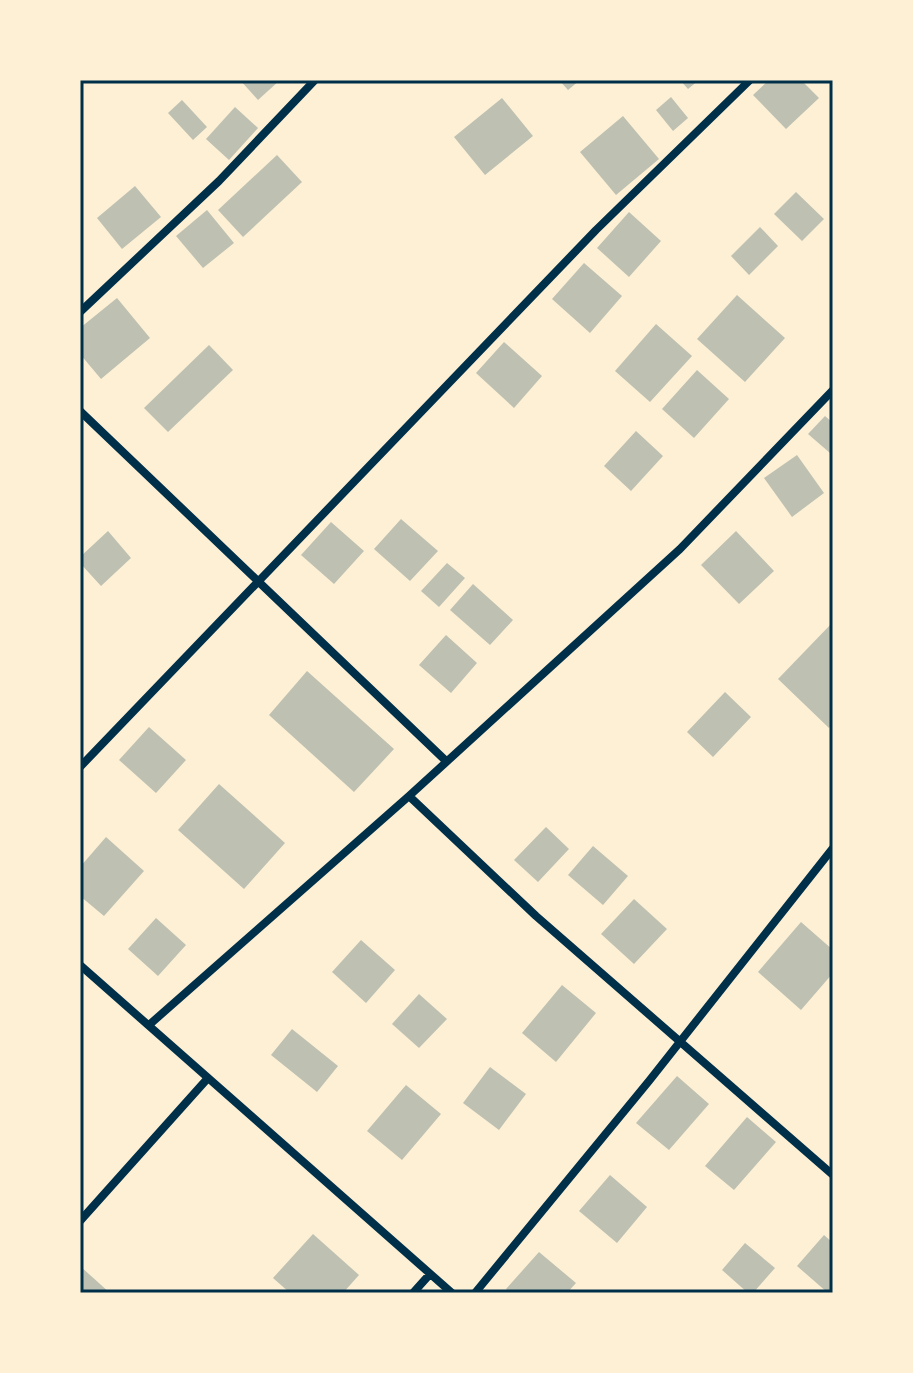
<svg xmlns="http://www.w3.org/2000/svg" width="913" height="1373" font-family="'Roboto Serif',serif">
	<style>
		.building { fill: #bec0b2 }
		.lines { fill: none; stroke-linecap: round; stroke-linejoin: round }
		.minor { stroke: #003049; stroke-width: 8 }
		.neatline { fill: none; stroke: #003049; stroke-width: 3 }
	</style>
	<rect width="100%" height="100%" fill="#fdf0d5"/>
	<path class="building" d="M240,80H280L258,100Z
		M559,80H580L568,90Z
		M680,80H699L688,89Z
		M769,80H801L819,98L786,129L753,95Z
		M671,97L688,118L673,131L656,110Z
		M502,98L533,136L485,175L454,137Z
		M182,100L207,127L193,140L168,113Z
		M235,107L258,128L229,160L206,139Z
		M623,116L659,159L616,195L580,152Z
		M277,155L302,182L243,237L218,210Z
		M135,186L161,217L122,249L97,218Z
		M796,192L824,219L802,241L774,214Z
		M207,210L234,243L203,268L176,236Z
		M629,212L661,241L629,277L597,248Z
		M760,227L778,246L749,275L731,256Z
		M584,263L622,296L590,333L552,299Z
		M737,295L785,338L745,382L697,339Z
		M117,298L150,338L101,379L80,354V328Z
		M656,324L692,356L650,402L615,371Z
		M504,342L542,376L514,408L476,373Z
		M209,345L233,370L168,432L144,408Z
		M697,370L729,399L694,438L662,409Z
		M825,416L833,423V450L830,453L808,434Z
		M636,431L663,456L631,491L604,466Z
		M797,455L824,493L792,517L764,478Z
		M401,519L438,551L410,581L374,549Z
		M331,522L364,551L334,584L301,555Z
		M108,531L131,558L101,586L80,563V557Z
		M736,531L774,571L739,604L701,565Z
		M447,563L465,578L439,607L421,591Z
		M473,584L513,620L490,645L450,610Z
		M833,622V723L829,728L778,679Z
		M446,635L477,663L451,693L419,665Z
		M307,671L394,749L354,792L269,715Z
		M725,692L751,717L713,757L687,732Z
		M149,727L186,760L156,793L119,760Z
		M219,784L285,843L244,889L178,830Z
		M546,827L569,849L538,882L514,860Z
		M106,837L144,871L104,916L80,896V867Z
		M593,846L628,876L603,905L568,875Z
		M634,899L667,929L634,964L601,934Z
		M156,918L186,945L158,976L128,949Z
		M801,922L833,950V973L801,1010L758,972Z
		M361,940L395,970L366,1003L332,972Z
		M562,985L596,1013L556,1062L522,1033Z
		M419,994L447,1019L419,1048L392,1024Z
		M292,1029L338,1066L317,1092L271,1055Z
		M490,1067L526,1094L499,1130L463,1103Z
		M677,1076L709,1104L669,1150L636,1123Z
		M406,1085L441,1114L402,1160L367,1131Z
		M747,1117L776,1142L734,1190L705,1166Z
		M610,1175L647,1207L617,1243L579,1211Z
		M313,1234L359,1275L343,1293H290L273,1278Z
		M824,1235L833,1243V1287L828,1293L797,1266Z
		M745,1243L775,1268L753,1293H748L722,1270Z
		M539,1252L576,1283L567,1293H510L506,1289Z
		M80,1266L110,1293H80Z"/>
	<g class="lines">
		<path class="minor" d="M80,312L219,181L315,80
			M80,411L445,760
			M80,767L596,230L750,80
			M409,796L536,916L833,1175
			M80,965L452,1293
			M149,1025L409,796L680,549L833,390
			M80,1221L208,1078
			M413,1293L430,1274
			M475,1293L649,1081L833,848"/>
	</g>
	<rect width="913" height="1373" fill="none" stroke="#fdf0d5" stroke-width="164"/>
	<rect x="82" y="82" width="749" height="1209" class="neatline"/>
</svg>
